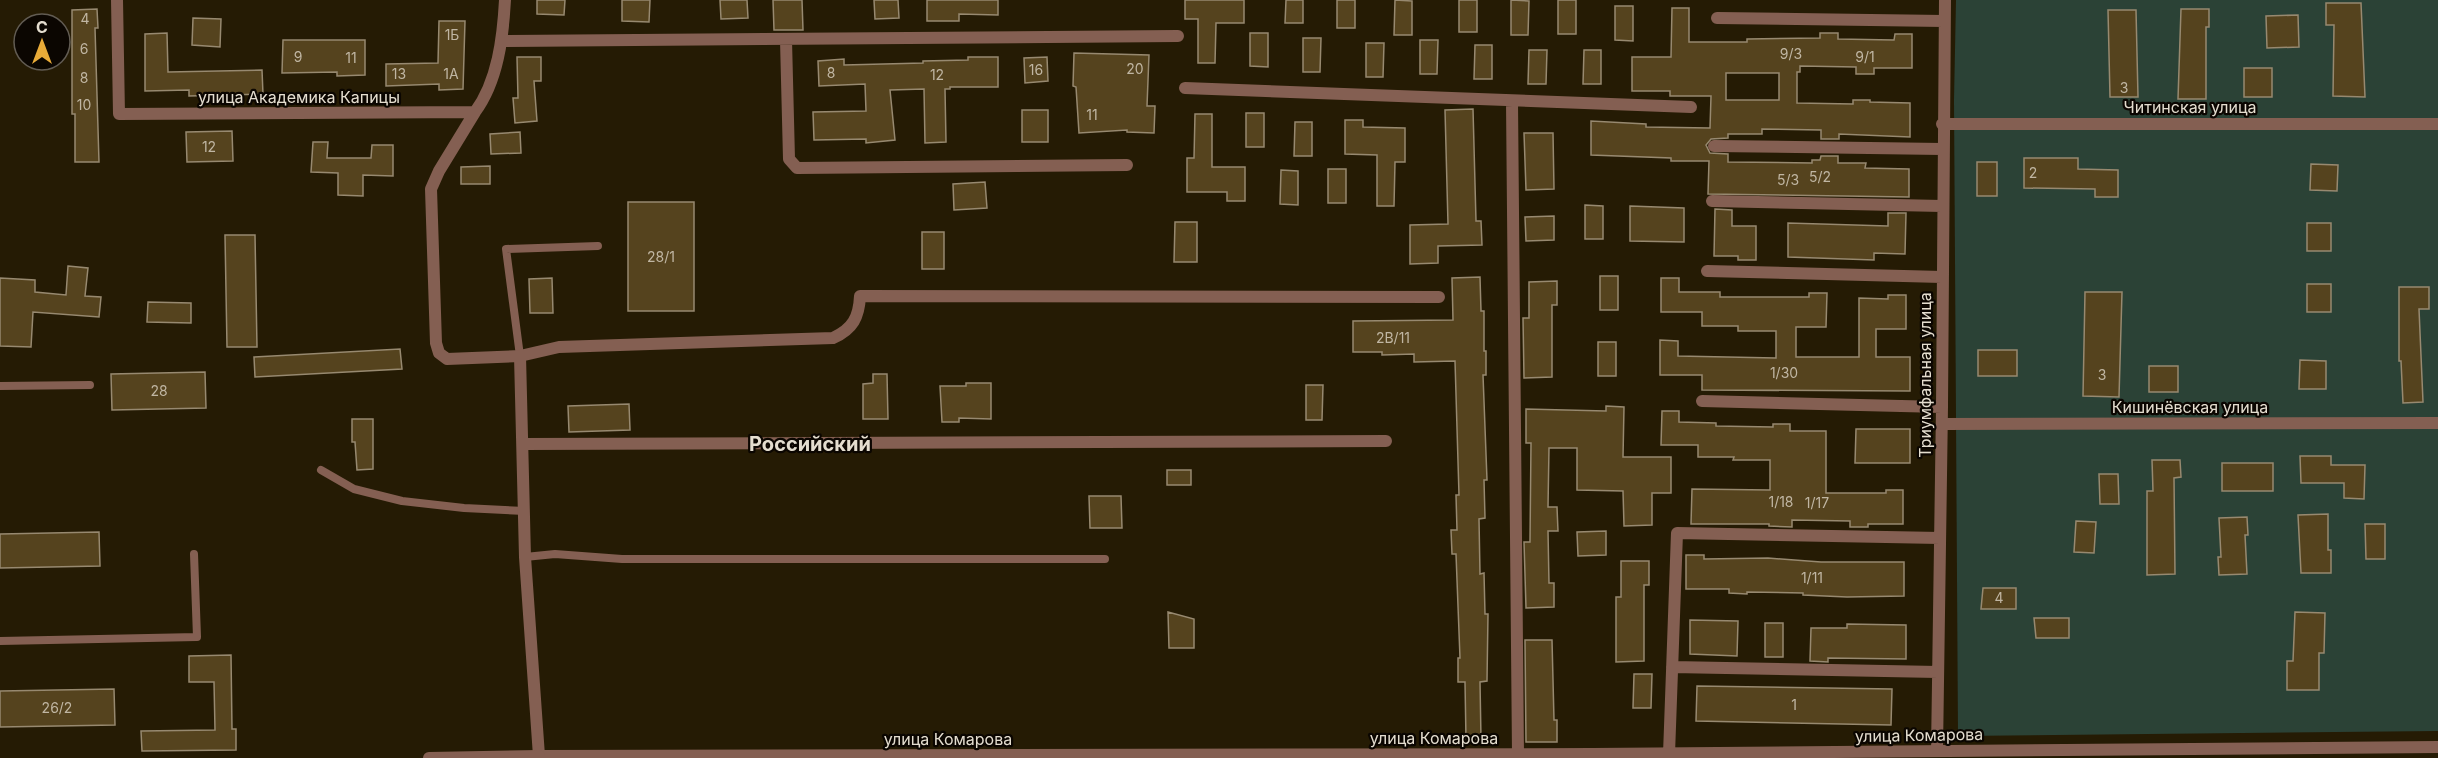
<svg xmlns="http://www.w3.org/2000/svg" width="2438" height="758" font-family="Inter,sans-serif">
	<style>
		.green { fill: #2b4236 }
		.building { fill: #55431e; stroke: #978970; stroke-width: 1.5; fill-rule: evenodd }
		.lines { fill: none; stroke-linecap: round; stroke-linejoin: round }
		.service { stroke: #845f52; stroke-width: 8 }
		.minor { stroke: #845f52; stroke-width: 12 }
		.tertiary { stroke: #845f52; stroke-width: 12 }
		.labels { text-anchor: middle; stroke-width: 4.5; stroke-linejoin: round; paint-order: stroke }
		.number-label { font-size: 14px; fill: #c0b6a3 }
		.street-label { font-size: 16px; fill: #e4ddcf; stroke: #0b0601 }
		.quarter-label { font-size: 20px; font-weight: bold; fill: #e4ddcf; stroke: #0b0601 }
	</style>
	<rect width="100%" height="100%" fill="#251b04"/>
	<path class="green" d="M1956,0H2438V731L1958,736L1954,100Z"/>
	<path class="building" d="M537,0H565L564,15L537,14Z
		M622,0H650L649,22L622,21Z
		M720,0H747L748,18L721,19Z
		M773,0H802L803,30H774Z
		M874,0H898L899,18L875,19Z
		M927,0H998V15L959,14V21H927Z
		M1185,0H1244V23H1216L1215,63H1198V19H1185Z
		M1286,0H1303V23H1285Z
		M1337,0H1355V28H1337Z
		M1395,0L1412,1V35H1394Z
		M1459,0H1477V32H1459Z
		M1511,0L1529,1L1528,35H1511Z
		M1558,0H1576V34H1558Z
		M2326,3H2361L2365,97L2333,96L2334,25H2326Z
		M1615,6H1633V41L1615,40Z
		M1672,8H1689V42H1747V39L1820,38V33H1838V39L1894,40L1895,34H1912V68H1874V74H1856V67L1800,66V72H1797V103L1853,104V100H1870V102L1910,103V137L1839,134V139H1821V130L1762,129V134H1728V138L1711,139L1706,145L1710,153L1728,154V162L1812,163V160H1820L1821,156H1838V163H1866L1865,168L1909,169V197L1708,194L1709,161H1671V158L1591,155V121L1646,124V127L1710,128L1711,96H1670V91H1632V57H1671ZM1726,73H1779V100H1726Z
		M97,9L98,28H95L99,162H75V114H72V10Z
		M2181,9H2209V27H2206V99H2178Z
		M2108,10H2136L2138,97H2110Z
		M2298,15L2299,47L2267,48L2266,16Z
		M193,18L221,19L220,47L192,45Z
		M439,21H465L463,89L439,90V84L386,86V64L438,63Z
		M167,33L168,72L262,70L263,94L189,96V90L145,91V34Z
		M1250,33H1268V67L1250,66Z
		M1303,38H1321L1320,72H1303Z
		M283,40H365V75L337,76V72L282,73Z
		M1420,40H1438L1437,74H1420Z
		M1366,43H1384L1383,77H1366Z
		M1475,45H1492V79H1474Z
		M1529,50H1547L1546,84H1528Z
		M1584,50H1601V84H1583Z
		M1074,53L1149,55L1147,106H1155L1154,133L1127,132V130L1079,133L1076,87L1073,86Z
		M517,57H541V81H534L537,121L515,123L513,98H518Z
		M968,57H998V87H950V89H945L946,142L925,143L924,89L890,90L895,140L866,143V139L814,140L813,112L866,111L865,84L819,86L818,61L844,59V65L923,63V61L968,60Z
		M1047,57L1048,81L1025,83L1024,58Z
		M2244,68H2272V97H2244Z
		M1473,109L1476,221H1481L1482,245L1438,246V263L1410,264V225L1448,224L1445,110Z
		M1022,110H1048V142H1022Z
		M1246,113H1264V147H1246Z
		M1195,114H1212V167H1245V201H1227V192H1187V158H1194Z
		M1345,120H1363V127L1405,128V162H1395L1394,206H1377V155L1345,154Z
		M1295,122H1312V156H1294Z
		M232,131L233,161L187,162L186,132Z
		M520,132L521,153L491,154L490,134Z
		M1524,133H1553L1554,189L1526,190Z
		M313,142H328L327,158H371L372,145H393V176L363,175V196L338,195V173L311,172Z
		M2024,158H2078V169L2118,170V197H2095V189L2024,188Z
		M1977,162H1997V196H1977Z
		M2311,164L2338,165L2337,191L2310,190Z
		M490,166V184H461V167Z
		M1328,169H1346V203H1328Z
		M1281,170L1298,171V205L1280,204Z
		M985,182L987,208L954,210L953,184Z
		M628,202H694V311H628Z
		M1585,205L1603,206V239H1585Z
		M1630,206L1684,208V242L1630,241Z
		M1715,209L1732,210V226H1756V260H1738V256H1714Z
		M1888,213H1906L1905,254L1874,253V260L1788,257V223L1888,226Z
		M1554,216V240L1526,241L1525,217Z
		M1175,222H1197V262H1174Z
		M2307,223H2331V251H2307Z
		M922,232H944V269H922Z
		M225,235H255L257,347H227Z
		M68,266L88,268L85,296L101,297L99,317L33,312L31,347L0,346V278L35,280V292L66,295Z
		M1600,276H1618V310H1600Z
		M1480,277L1481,311H1484V351H1486V375H1483L1487,480H1484L1485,518L1479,519L1480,574L1484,573L1485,614H1488L1487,681L1480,682L1481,739H1466L1465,682H1458V658H1460L1456,554H1452L1451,530H1457L1456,495H1459L1455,361L1414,362V354L1382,355V352H1353V321L1453,320L1452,278Z
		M552,278L553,313H530L529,279Z
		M1661,278H1679V292H1720V297H1809V293H1827L1826,327H1796V357H1859V298L1888,299V295H1906V329H1876V357H1910V391L1702,390V375H1660V340L1678,341V356L1776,358V331H1738V326H1702V312H1661Z
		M1557,281V305H1552V377L1524,378L1523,318H1529V282Z
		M2307,284H2331V312H2307Z
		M2399,287H2429V309H2419L2423,402L2403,403L2401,361H2399Z
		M2085,292H2122L2119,397L2083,396Z
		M148,302L191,303V323L147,322Z
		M1598,342H1616V376H1598Z
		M400,349L402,369L255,377L254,357Z
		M1978,350H2017V376H1978Z
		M2300,360L2326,361V389H2299Z
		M2149,366H2178V392H2149Z
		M205,372L206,408L112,410L111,374Z
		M873,374H887L888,419H863V384L873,383Z
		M966,383H991V419L959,418V422H942L940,386H966Z
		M1306,385H1323L1322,420H1306Z
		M629,404L630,430L569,432L568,406Z
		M1606,406L1624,407L1623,457H1671V493H1652V525L1624,526L1623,491L1577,490V448H1549L1548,507H1557L1558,531H1548L1549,583H1554V607L1526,608L1524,542H1530L1531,443H1526V409L1606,411Z
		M1662,411H1679V422L1716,423V426L1773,427V424H1790V431H1826V493H1886V490H1903V524H1868V527H1850V521L1792,520V527L1769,526V524H1691L1692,489L1770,490V460H1733L1734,457H1698V445H1661Z
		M352,419H373V469L357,470L355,442H352Z
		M1856,429H1910V463H1855Z
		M2300,456H2331V465H2365L2364,499L2344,498V483H2301Z
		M2152,460H2180L2181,477L2174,478L2175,574L2147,575V491H2153Z
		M2222,463H2273V491H2222Z
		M1167,470H1191V485H1167Z
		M2099,474H2118L2119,504H2100Z
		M1089,496H1121L1122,528H1090Z
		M2328,514V550H2331V573H2301L2298,515Z
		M2247,517L2248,535H2245L2247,574L2219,575L2218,557H2221L2219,518Z
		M2076,521L2096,522L2094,553L2074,552Z
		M2365,524H2385V559H2366Z
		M1606,531V555L1578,556L1577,532Z
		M99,532L100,566L0,568V534Z
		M1686,555H1704V559L1768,558L1821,562H1904V596L1847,597L1803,595V593L1747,592V594L1729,593V589H1686Z
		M1621,561H1649V585H1644V661L1616,662V597H1621Z
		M1983,588H2016V609H1981Z
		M1168,612L1194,619V648H1169Z
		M2295,612L2325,613L2324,653H2319V690H2287V661H2293Z
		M2034,618H2069V638H2036Z
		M1690,620L1738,621L1737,656L1690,654Z
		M1765,623H1783V657H1765Z
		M1847,624L1906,625V659L1828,658V662L1810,661L1811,628H1847Z
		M1525,640H1552L1554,720H1557V742H1526Z
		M231,655L232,729H236V750L142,751L141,731L215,730L214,682H189V656Z
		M1634,674H1652L1651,708H1633Z
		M1697,686L1892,689L1891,725L1696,721Z
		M114,689L115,725L0,727V691Z"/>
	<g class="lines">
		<path class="service" d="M520,356L506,249L598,246
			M0,386L90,385
			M321,470L354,489L402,501L464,508L525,511
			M525,557L555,554L622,559H1105
			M0,641L197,637L194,554"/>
		<path class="minor" d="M117,0L119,114L475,112C498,81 503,37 505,0
			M1717,18L1944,21
			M786,40L789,159L797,168L1127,165
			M503,41L1178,36
			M1185,88L1691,107
			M1512,102L1518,755
			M475,112L439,171L431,189L436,343L439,353L447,359L520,356L559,347L833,338C853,329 859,317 860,296L1439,297
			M1942,124H2438
			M1714,146L1942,149
			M1712,201L1942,206
			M1707,271L1942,277
			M520,356L525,557L539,756L1593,754L2438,747
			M1702,401L1942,407
			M1942,424L2438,423
			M523,444L1386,441
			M1672,667L1938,672
			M1937,751L1942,407L1945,0
			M1669,754L1677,533L1940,538"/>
		<path class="tertiary" d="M429,758L539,756V758"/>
	</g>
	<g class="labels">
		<g class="number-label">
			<text x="85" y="24">4</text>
			<text x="452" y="40">1Б</text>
			<text x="84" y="54">6</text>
			<text x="1791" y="59">9/3</text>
			<text x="298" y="62">9</text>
			<text x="1865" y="62">9/1</text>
			<text x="351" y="63">11</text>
			<text x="1135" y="74">20</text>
			<text x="1036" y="75">16</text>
			<text x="831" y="78">8</text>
			<text x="399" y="79">13</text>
			<text x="451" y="79">1А</text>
			<text x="937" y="80">12</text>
			<text x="84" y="83">8</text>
			<text x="2124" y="93">3</text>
			<text x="84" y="110">10</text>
			<text x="1092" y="120">11</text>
			<text x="209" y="152">12</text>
			<text x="2033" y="178">2</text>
			<text x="1820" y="182">5/2</text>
			<text x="1788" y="185">5/3</text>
			<text x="661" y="262">28/1</text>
			<text x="1393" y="343">2В/11</text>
			<text x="1784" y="378">1/30</text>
			<text x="2102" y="380">3</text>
			<text x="159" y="396">28</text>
			<text x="1781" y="507">1/18</text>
			<text x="1817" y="508">1/17</text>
			<text x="1812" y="583">1/11</text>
			<text x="1999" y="603">4</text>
			<text x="1794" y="710">1</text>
			<text x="57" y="713">26/2</text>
		</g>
		<g class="street-label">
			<text x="299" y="103">улица Академика Капицы</text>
			<text x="2190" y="113">Читинская улица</text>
			<text transform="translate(1925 375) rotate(-90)" y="6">Триумфальная улица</text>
			<text x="2190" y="413">Кишинёвская улица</text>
			<text transform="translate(1919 735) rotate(-1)" y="6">улица Комарова</text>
			<text x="1434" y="744">улица Комарова</text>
			<text x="948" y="745">улица Комарова</text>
		</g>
		<g class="quarter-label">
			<text x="810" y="451">Российский</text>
		</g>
	</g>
	<g transform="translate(42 42)"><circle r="28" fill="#0b0601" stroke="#625c53" stroke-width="1.5"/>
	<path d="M0-4.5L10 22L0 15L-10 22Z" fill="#e9ab38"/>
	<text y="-9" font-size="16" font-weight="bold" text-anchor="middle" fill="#e4ddcf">С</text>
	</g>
</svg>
